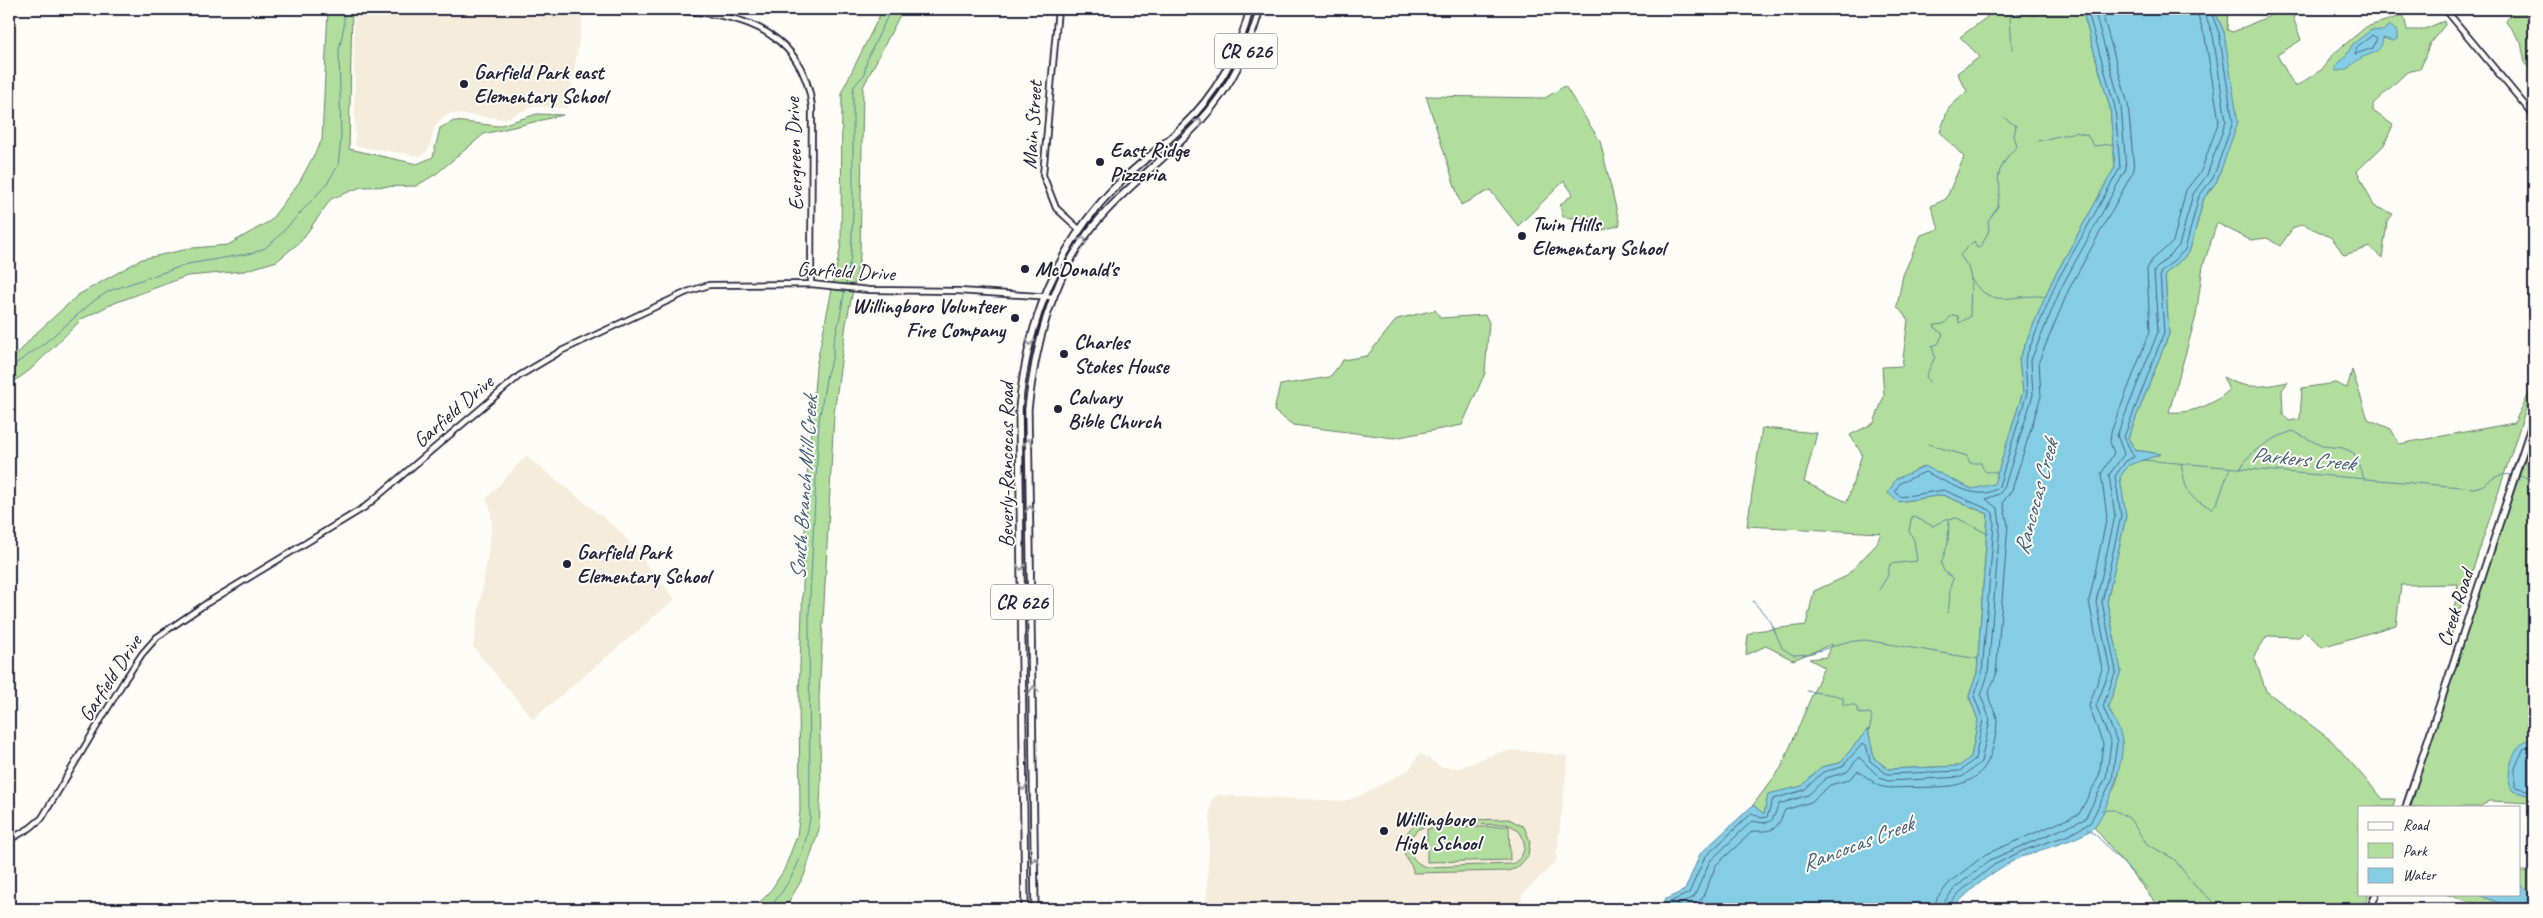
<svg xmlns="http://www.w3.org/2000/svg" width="2543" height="918" font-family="Caveat,sans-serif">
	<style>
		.built { fill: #f6ecdb }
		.green { fill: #b1de9d; stroke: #6a806c; fill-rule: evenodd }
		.water { fill: #84cde5; stroke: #5d89a1 }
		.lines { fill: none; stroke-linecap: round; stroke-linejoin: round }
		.shore { stroke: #49667f; stroke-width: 1 }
		.stream { stroke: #5d89a1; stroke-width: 1 }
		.minor-casing { stroke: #22223b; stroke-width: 8 }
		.major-casing { stroke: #22223b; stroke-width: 9 }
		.minor { stroke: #fdfcf7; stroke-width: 4.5 }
		.major { stroke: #fdfcf7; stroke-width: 5.5 }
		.oneway { stroke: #9a9aa2 }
		.poi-dot { fill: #22223b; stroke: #fdfcf7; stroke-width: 2 }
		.labels { text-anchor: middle; stroke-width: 4; stroke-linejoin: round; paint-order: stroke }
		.shield { fill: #fdfcf7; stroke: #646373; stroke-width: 1 }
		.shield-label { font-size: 20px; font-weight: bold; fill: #22223b }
		.poi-label { font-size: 21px; font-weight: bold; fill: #22223b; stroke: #fdfcf7; text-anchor: start }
		.street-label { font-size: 21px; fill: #22223b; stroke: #fdfcf7 }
		.water-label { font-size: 22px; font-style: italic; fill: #445e76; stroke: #fdfcf7 }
	</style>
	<rect width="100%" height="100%" fill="#fdfcf7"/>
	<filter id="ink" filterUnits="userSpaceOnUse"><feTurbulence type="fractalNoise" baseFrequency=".02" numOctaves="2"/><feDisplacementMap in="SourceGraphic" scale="10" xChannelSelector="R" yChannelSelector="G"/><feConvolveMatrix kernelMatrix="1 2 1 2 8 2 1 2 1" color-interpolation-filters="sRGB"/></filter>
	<g filter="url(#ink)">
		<path class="built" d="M354,9H584L568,108L534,106L505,119L451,113L441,118L434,129L429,149L421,156L355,146Z
			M526,456L619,530L675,599L533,719L473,647L492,528L491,510L486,499Z
			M1513,750L1568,756L1556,862L1522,894L1521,909H1206L1211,801L1217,795L1344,801L1362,795L1409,770L1420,753L1441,767L1459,768L1497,753Z"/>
		<path class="green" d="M328,9H352L349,149L417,164L433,157L440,128L454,121L498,126L537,114L563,115L484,134L436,174L416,186L361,187L331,199L301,241L277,261L244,271L187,276L112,304L82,319L30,370L9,385V364L33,336L78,295L142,259L193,248L228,245L270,221L300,181L322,140Z
			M883,9H903L863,87L860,256L846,324L834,414L819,698L821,782L819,829L804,876L786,906L783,909H753L769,893L784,870L797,836L800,811L799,692L807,478L816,367L841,245L842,91Z
			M1988,9H2082L2110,108L2115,167L2052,281L2019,359L2023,392L1994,485L1972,489L1925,467L1898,502L1943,495L1988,514L1977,673L1969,696L1978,720L1971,757L1960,766L1888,769L1874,758L1868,729L1840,763L1821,767L1802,786L1769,795L1764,814L1753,805L1781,768L1824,667L1809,659L1827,657L1832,644L1793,660L1766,646L1746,655L1748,635L1755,631L1806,625L1814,591L1845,577L1876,545L1881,533L1747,526L1762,428L1817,433L1804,482L1847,502L1862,454L1850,435L1874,423L1884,396L1882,367L1902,366L1908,320L1897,306L1903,275L1921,235L1939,229L1931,206L1946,199L1964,157L1940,132L1948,109L1967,91L1957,73L1980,57L1960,37L1987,17Z
			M2214,9H2228L2227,30L2233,32L2285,9H2312L2293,17L2301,40L2277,55L2295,87L2324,68L2332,55L2366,27L2404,15L2407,30H2422L2444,21L2445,25L2430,43L2420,69L2407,72L2373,104V111L2393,125L2384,145L2357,171L2374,206L2393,214L2387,222L2382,258L2370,247L2344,255L2332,238L2303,224L2293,228L2280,246L2267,238L2250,240L2217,223L2203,266L2196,316L2169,412C2190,414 2214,405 2229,390L2223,377C2247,390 2262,387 2288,382L2282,390L2283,414L2289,421L2300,419L2302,388L2335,383L2347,388L2352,370L2368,419L2391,429L2399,444L2514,423L2534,384L2452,633L2451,630L2458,584L2401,585L2396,625L2322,647L2305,631L2299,637L2267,636L2254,656L2266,691L2332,741L2383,799H2395L2393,807H2359V894H2369L2363,909H2161L2094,827L2117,781L2122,741L2108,706L2121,671L2107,602L2126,516L2119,477L2129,465L2160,454L2135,450L2128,438L2169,334L2165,274L2189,253L2204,198L2217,181L2224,32Z
			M2509,9H2534V72L2525,64L2521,42L2506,22L2511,12Z
			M1565,86L1600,141L1620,225L1590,234L1586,219L1563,217L1560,205L1573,194L1564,181L1518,226L1490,190L1461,205L1426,96L1545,98Z
			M1435,310L1441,318L1485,315L1489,322L1485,373L1462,425L1394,438L1293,425L1274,411L1280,385L1330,377L1343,360L1367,356L1397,319Z
			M2534,434V803L2490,801L2479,807H2411L2438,709Z
			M1509,819L1524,827L1530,841L1528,856L1517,868L1508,871L1413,873C1413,866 1410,865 1407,859C1398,844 1406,828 1421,821ZM1506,824C1527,829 1531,855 1512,864L1426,867C1412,862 1406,850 1412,836L1418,829L1427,826Z
			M1509,826L1510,860L1427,862V829Z
			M2519,871H2534V909H2492L2445,894H2519Z"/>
		<path class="water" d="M2082,9H2214L2224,32L2238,122L2217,181L2204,198L2189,253L2165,274L2169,334L2128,438L2135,450L2161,454L2129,465L2120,477L2126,516L2107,602L2121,671L2108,706C2112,717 2121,730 2122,741C2125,761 2107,812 2094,827C2083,839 2041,849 2024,856C1995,868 1974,887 1951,909H1659L1664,900L1685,890L1700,854L1753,805L1764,814L1768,794L1802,786L1821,767L1840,763L1868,729L1874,758L1888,769L1959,766L1971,757L1978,720L1969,696L1977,673L1988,514L1943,495L1898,502L1888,493L1896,479L1925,466L1972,489L1994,484L2023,392L2019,359L2052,281L2115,167L2110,108Z
			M2389,25L2397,31V39L2393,41L2383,38C2382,53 2371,53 2361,58C2351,64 2349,71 2336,71L2335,67L2345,57L2353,44L2371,30L2383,31Z
			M2528,740L2534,742V797L2513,791C2503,780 2513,744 2528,740Z
			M2519,883L2534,896V909H2513L2476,894H2519Z"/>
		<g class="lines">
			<path class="shore" d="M2372,36L2377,39L2373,48L2355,54L2357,47Z
				M2534,746L2524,748L2515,768V787L2534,792
				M1665,909L1668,903L1689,893L1705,857L1752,813L1761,818L1767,817L1773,799L1804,790L1823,772L1842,767L1863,743L1866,745L1870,761L1887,774L1960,771L1975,759L1983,720L1974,696L1982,674L1994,524L1993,513L1990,510L1944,490L1900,497L1895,491L1900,483L1925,472C1943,479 1982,506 1999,486L2027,393L2025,359L2056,283L2120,168L2115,107L2087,9
				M1672,909L1694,897L1710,861L1752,821C1773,825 1771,823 1779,804L1808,795L1826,778L1847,772L1859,757L1880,778L1888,781L1962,777L1981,762L1990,720L1981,696L1988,674L2000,525L1998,509L1986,499L1999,494L2004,488L2033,395L2031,360L2062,286L2126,169L2121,106L2094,9
				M1688,909L1702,899L1716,865L1753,831C1775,832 1777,829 1785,810L1811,802L1830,785L1848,780L1858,771L1879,786L1889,788C1950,785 1991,799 1997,722C1998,713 1990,706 1989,697C1988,690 1994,681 1996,675L2008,525L2003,502L2012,490L2041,396L2039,361L2069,289L2134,170L2128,104L2101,9
				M1934,909L1937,898L1950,882L1986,854L2079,814L2099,776L2103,744L2089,706L2102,669L2089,601L2107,516L2101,474L2114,453L2110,442L2111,432L2150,331L2147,269L2152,260L2173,242L2186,190L2201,171L2219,121L2205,37L2196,9
				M1942,909L1944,902L1956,887L1990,860L2085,819L2106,778L2111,743L2096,706L2110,670L2096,602L2115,516L2109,475L2124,454L2117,435L2158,332L2154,271L2179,246L2193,194L2207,175L2226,121L2213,35L2203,9
				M1948,909L1949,904L1961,891L1994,865L2022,851L2069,835L2090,823L2112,780L2117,742L2103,706L2116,671L2102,602L2121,516L2115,476L2126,461L2134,457L2124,437L2164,333L2160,273L2185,250L2199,196L2213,178L2233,122L2219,33L2210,9"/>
			<path class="stream" d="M2046,9H2053
				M2012,49L2010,16L2025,12L2034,16L2042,9
				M2038,141L2076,132L2087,135L2094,146L2113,144
				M1971,279C1994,313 2016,291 2046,297
				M9,368L40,347L95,300L109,291L188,264L253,253L265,248L276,239L326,185L338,166L341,138L339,50L344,26V9
				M1929,382L1926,376L1935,357L1932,346L1938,344L1943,334L1937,330L1934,325L1944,324C1948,320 1950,314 1958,316L1959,323L1970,317L1971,278L1968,267L1960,255L1974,241L1977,248L1981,247L1989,230L1988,222L1998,206L2000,186L1998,179L2000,170L2008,156L2017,146L2014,136L2016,126L2005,118
				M1928,444L1967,456L1970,463H1981C1985,477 1988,469 1997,473
				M2142,460L2473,488C2491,486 2489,472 2514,475
				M2181,464C2187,491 2185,497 2212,508L2217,503L2230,468
				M2241,468C2249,450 2275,437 2293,431L2322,446L2343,448L2354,453L2364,479
				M2518,476L2534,479
				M1879,590L1887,577L1890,564L1917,561L1914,540L1909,531L1912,516L1933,526L1946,519L1957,518L1988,534
				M1753,601L1771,622L1782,648L1793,655L1809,654L1846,642L1865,640L1978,659
				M1947,613C1952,601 1947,592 1953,579L1944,571L1941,564L1948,543L1949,520
				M1807,691C1817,693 1837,694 1843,698V705H1855L1860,714L1870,713L1872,717L1869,731
				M2102,810H2114L2129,818L2147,844L2174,859L2195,886L2222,909
				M2087,829L2096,835L2147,888
				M768,909C793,881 805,854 810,817L809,615L819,421L827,373L833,357V344L839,322L851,256L853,213V91L854,86L864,75L867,60L891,9"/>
			<defs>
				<path id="minor" d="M599,9C682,10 800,0 812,107L811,284
					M1058,9L1043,175L1056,208L1080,230
					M2445,9L2534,116
					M9,840L30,828L42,818L124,681L142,654L157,637L207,603L365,507L519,376L561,351L687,292L709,285L811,284L869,290L958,291L1054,297"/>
				<path id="major" d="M2406,807L2534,418
					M1025,909L1019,408C1028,321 1056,246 1118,184C1138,164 1161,148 1181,128C1215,96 1239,54 1250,9
					M1035,909L1028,409C1035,348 1050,285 1087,234C1115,197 1151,170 1184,138C1224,100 1245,61 1260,9
					M2370,909L2376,894"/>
			</defs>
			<use href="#minor" class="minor-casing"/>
			<use href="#major" class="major-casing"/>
			<use href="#minor" class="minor"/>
			<use href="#major" class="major"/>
		</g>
		<defs><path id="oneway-chevron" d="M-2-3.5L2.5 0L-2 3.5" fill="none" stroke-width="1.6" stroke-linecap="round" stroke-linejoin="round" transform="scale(1.25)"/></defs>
		<g class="oneway">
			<use href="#oneway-chevron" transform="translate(1199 122) rotate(-48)"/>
			<use href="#oneway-chevron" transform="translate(1083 240) rotate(-56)"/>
			<use href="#oneway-chevron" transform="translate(1030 342) rotate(102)"/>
			<use href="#oneway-chevron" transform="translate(1028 442) rotate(-91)"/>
			<use href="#oneway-chevron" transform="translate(1030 509) rotate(-91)"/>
			<use href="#oneway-chevron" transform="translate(1021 567) rotate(90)"/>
			<use href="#oneway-chevron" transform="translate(1034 689) rotate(-91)"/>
			<use href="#oneway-chevron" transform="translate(1023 787) rotate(89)"/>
			<use href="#oneway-chevron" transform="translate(1035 861) rotate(-90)"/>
		</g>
	</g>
	<g class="poi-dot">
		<circle cx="464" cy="84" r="5"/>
		<circle cx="1100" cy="162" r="5"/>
		<circle cx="1522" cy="236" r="5"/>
		<circle cx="1025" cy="269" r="5"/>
		<circle cx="1015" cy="318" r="5"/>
		<circle cx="1064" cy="354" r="5"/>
		<circle cx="1058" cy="409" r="5"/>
		<circle cx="567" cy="564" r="5"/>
		<circle cx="1384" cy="831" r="5"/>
	</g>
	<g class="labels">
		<g class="shield">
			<rect x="1215" y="33.5" width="62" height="35" rx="4"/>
			<rect x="991" y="584.5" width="62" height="35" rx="4"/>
		</g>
		<g class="shield-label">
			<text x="1246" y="58">CR 626</text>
			<text x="1022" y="609">CR 626</text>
		</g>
		<g class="poi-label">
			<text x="474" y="79">Garfield Park east<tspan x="474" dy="24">Elementary School</tspan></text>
			<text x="1110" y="157">East Ridge<tspan x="1110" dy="24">Pizzeria</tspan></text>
			<text x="1532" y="231">Twin Hills<tspan x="1532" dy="24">Elementary School</tspan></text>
			<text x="1035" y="276">McDonald's</text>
			<text x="1005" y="313" text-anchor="end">Willingboro Volunteer<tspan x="1005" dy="24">Fire Company</tspan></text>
			<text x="1074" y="349">Charles<tspan x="1074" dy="24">Stokes House</tspan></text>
			<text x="1068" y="404">Calvary<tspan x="1068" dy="24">Bible Church</tspan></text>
			<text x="577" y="559">Garfield Park<tspan x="577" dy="24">Elementary School</tspan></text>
			<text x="1394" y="826">Willingboro<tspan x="1394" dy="24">High School</tspan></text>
		</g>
		<g class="street-label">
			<text transform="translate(1032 125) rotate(-86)" y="7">Main Street</text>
			<text transform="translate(794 154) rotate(-92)" y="7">Evergreen Drive</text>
			<text transform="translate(846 271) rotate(3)" y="7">Garfield Drive</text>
			<text transform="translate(453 411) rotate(-41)" y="7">Garfield Drive</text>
			<text transform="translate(1006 465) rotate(-90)" y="7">Beverly-Rancocas Road</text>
			<text transform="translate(2455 608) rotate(-72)" y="7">Creek Road</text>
			<text transform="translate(110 678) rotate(-57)" y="7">Garfield Drive</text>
		</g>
		<g class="water-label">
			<text transform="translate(2303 458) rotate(5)" y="8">Parkers Creek</text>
			<text transform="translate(803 488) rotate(-86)" y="8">South Branch Mill Creek</text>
			<text transform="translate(2035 497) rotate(-75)" y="8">Rancocas Creek</text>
			<text transform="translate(1857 843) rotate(-21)" y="8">Rancocas Creek</text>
		</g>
	</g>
	<rect width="2543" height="918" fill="none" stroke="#fdfcf7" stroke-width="30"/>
	<rect x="15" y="15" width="2513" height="888" fill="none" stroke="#22223b" stroke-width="2" filter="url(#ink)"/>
	<rect x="2358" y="806" width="162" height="90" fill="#fdfcf7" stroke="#a5a5ac"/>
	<rect x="2368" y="822" width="25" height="8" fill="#fdfcf7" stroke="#a5a5ac"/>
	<text x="2403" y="830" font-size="15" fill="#22223b">Road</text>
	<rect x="2368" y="843" width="25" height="15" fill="#b1de9d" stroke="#a5a5ac"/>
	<text x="2403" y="856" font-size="15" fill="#22223b">Park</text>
	<rect x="2368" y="868" width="25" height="15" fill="#84cde5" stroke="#a5a5ac"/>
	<text x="2403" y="880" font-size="15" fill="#22223b">Water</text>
</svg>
